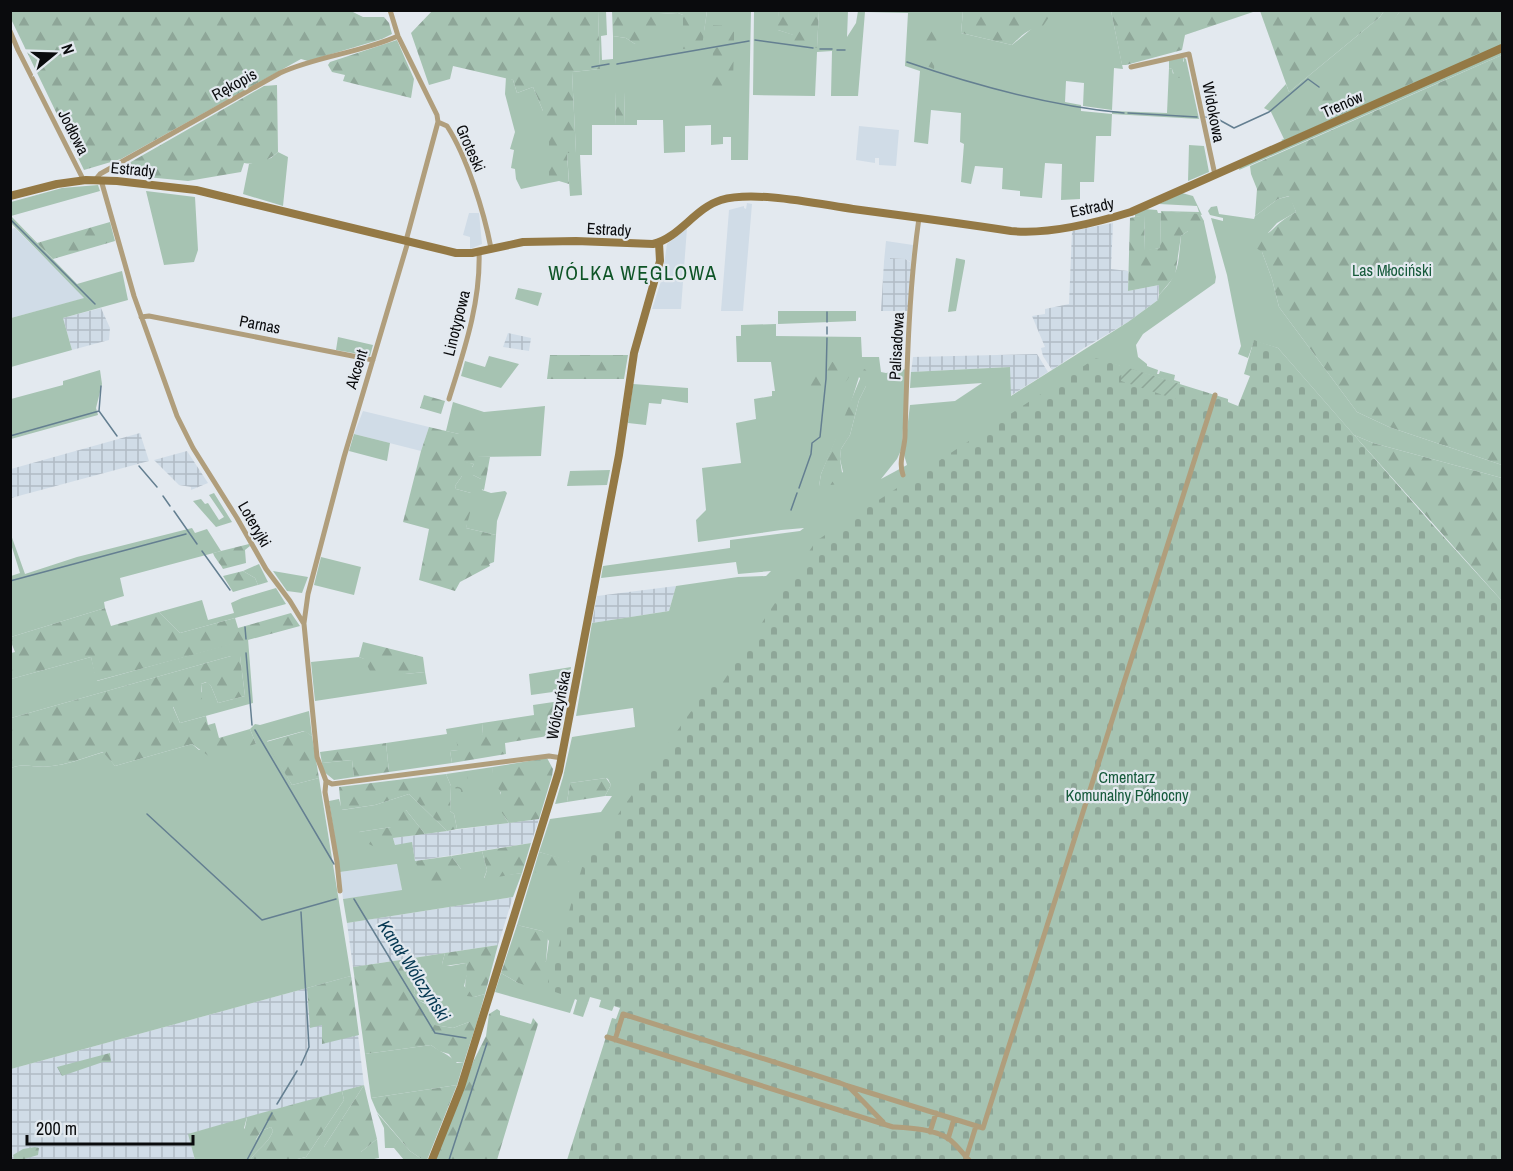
<svg xmlns="http://www.w3.org/2000/svg" width="1513" height="1171" font-family="'Archivo Narrow',sans-serif">
	<style>
		.built { fill: #d0dce7 }
		.industrial { fill: url(#industrial-grid) }
		.grass { fill: #a6c3b2; fill-rule: evenodd }
		.forest { fill: url(#forest-firs) }
		.cemetery { fill: url(#cemetery-stones) }
		.park { fill: url(#park-crowns) }
		.garden { fill: url(#garden-furrows) }
		.lines { fill: none; stroke-linecap: round; stroke-linejoin: round }
		.stream { stroke: #647f91; stroke-width: 1.5 }
		.street { stroke: #b09e7c; stroke-width: 5 }
		.secondary { stroke: #947945; stroke-width: 8 }
		.labels { text-anchor: middle; stroke-width: 4.5; stroke-linejoin: round; paint-order: stroke }
		.street-label { font-size: 16px; fill: #0a0b0d; stroke: #e3e9ef }
		.park-label { font-size: 16px; fill: #165a3b; stroke: #e3e9ef }
		.water-label { font-size: 18px; font-style: italic; fill: #053852; stroke: #e3e9ef }
		.quarter-label { font-size: 20px; letter-spacing: 1.5px; fill: #0e5426; stroke: #e3e9ef }
	</style>
	<defs>
		<pattern id="industrial-grid" width="8" height="8" patternUnits="userSpaceOnUse" patternTransform="scale(1.5)"><rect width="8" height="8" fill="#d0dce7"/><path d="M0 4h8M4 0v8" fill="none" stroke="#b1bbc5"/></pattern>
		<pattern id="forest-firs" width="22" height="20" patternUnits="userSpaceOnUse" patternTransform="scale(1.5)"><rect width="22" height="20" fill="#a6c3b2"/><path d="M5 1l3.5 6h-7zM16 11l3.5 6h-7z" fill="#8ea698"/></pattern>
		<pattern id="cemetery-stones" width="16" height="16" patternUnits="userSpaceOnUse" patternTransform="scale(1.5)"><rect width="16" height="16" fill="#a6c3b2"/><path d="M2 7V4a2 2 0 0 1 4 0v3zM10 15v-3a2 2 0 0 1 4 0v3z" fill="#8ea698"/></pattern>
		<pattern id="park-crowns" width="20" height="18" patternUnits="userSpaceOnUse" patternTransform="scale(1.5)"><rect width="20" height="18" fill="#a6c3b2"/><path d="M2 6a3 3 0 1 1 6 0M12 15a3 3 0 1 1 6 0" fill="none" stroke="#8ea698"/></pattern>
		<pattern id="garden-furrows" width="10" height="10" patternUnits="userSpaceOnUse" patternTransform="scale(1.5)"><rect width="10" height="10" fill="#a6c3b2"/><path d="M-1 1l2-2M0 10L10 0M9 11l2-2" fill="none" stroke="#8ea698"/></pattern>
	</defs>
	<rect width="100%" height="100%" fill="#e3e9ef"/>
	<path class="built" d="M859,126L899,130L896,166L879,165V158H875V163L856,160Z
		M747,203L752,204L743,311H721L729,210L744,206V208L746,209Z
		M469,213H479L482,244L470,249V237L463,235Z
		M15,228L85,298L11,318V229Z
		M687,228L681,309H652L662,278L667,244Z
		M886,241L913,245L911,262L905,259L890,258V262H884Z
		M363,411L429,427L421,451L354,434Z
		M398,864L402,891L343,899L340,872Z"/>
	<path class="industrial" d="M1113,223L1111,269L1128,271V291L1159,285L1158,300L1128,322L1084,348L1052,370L1043,356L1041,348L1045,347L1032,316L1045,314V309L1069,304L1072,231Z
		M890,258L905,259L910,262L912,260L908,311H881L884,262H890Z
		M101,308L110,328L109,340L72,350L63,318Z
		M508,333L531,338L529,351L503,347Z
		M1037,354L1048,372L1010,396V367L911,372L913,357Z
		M140,433L149,461L11,498V469Z
		M187,451L208,483L191,490V487L179,485L154,460Z
		M676,586L669,611L592,623L597,596Z
		M539,819L531,843L415,861L412,843L395,845L393,838Z
		M513,897L498,945L353,967L347,923Z
		M351,976L364,1085L189,1134L195,1160H11V1069Z"/>
	<path class="grass" d="M598,11H606L607,35L601,36L602,60L613,59V36L626,38L635,44L659,14L678,13L683,15V49L704,31L707,11H751L748,160H731V137H723V144L711,145V125L685,126V152L664,153L663,120H637V125H625L624,92H615L616,125H592V155H580L582,195L570,196L567,153H576L572,72L600,69Z
		M754,11H782H779L778,30L794,35L817,47L819,11H848L847,37L856,23L858,11H963L961,33L1012,45L1053,11H1111L1123,69L1114,68L1112,110L1083,106L1084,83L1066,81L1065,102L1081,105V111L1112,114V111L1167,113L1169,68L1172,69L1173,74L1184,61L1183,57L1186,59L1199,119L1112,114L1111,136H1096L1094,182H1080V199L1061,200L1062,164L1045,163L1042,198L1020,196V191L1002,189L1003,168L975,166L971,184L961,182L964,144L960,142L961,113L931,110L928,144L914,142L920,71L905,66L908,13L865,12L858,96H831L832,51L817,52L815,96L753,95Z
		M1384,11H1400L1393,22L1502,43V45L1283,141L1281,140L1284,139L1271,112L1264,108L1286,84L1289,92L1380,17Z
		M1502,51V55L1239,170L1240,167Z
		M506,77L513,80L517,93L533,87L543,111V126L549,125V183L521,189L516,179L515,169L511,168L514,150L510,149L515,132L505,94Z
		M1189,145L1204,146L1209,172L1188,181Z
		M278,152L288,157L283,206L243,194L249,164L271,158Z
		M98,185L100,191L11,216L77,284L122,271L128,300L63,318L72,350L11,367V318L84,298L11,223V202L62,188Z
		M146,191L195,197L198,250L194,262L164,265Z
		M1182,193L1193,196L1202,215L1161,211L1199,212L1197,206L1159,204Z
		M1290,196L1296,212L1277,223L1268,233L1262,252L1272,279L1279,307L1357,412L1389,427L1502,465V478L1373,443L1354,435L1278,348L1254,341L1248,358L1238,354L1241,346L1227,275L1211,218L1223,221V218L1210,215L1208,211L1211,207L1217,206L1219,214L1254,219L1255,216L1278,199Z
		M1144,209L1157,210L1158,213H1161L1160,248L1144,251L1145,216L1135,217V214Z
		M1204,222L1216,277L1215,283L1143,334L1136,345L1138,357L1147,364V366L1158,370L1157,374H1159L1160,371L1175,375L1174,380L1180,382V384L1110,363L581,997L588,1003L583,1017L573,1014L577,1000L575,999L570,1013L495,992L501,973L518,983L526,984L546,961L549,941L542,931L517,925L533,872H541L569,861L539,852L550,819L601,812L612,796H605L611,785L608,779L606,778L570,783L567,802L555,804L563,777L572,737L635,727L633,708L576,716L592,623L669,611L676,586L738,577L766,576L771,571L738,574L736,562L601,578L603,566L730,548V540L800,531L804,528L781,530L698,542L696,520L706,510L702,468L741,463L736,423L756,419L754,399L772,396V391H775L771,362H737L736,336H741V325L776,324V336L861,337L862,357H879L881,372L886,373L906,369L902,448L897,459L881,479L907,465L904,455L910,405L955,401L982,383L910,388L911,372L1010,367L1011,396L1128,322L1158,300L1159,295C1180,274 1178,264 1181,236L1188,231H1204ZM859,377L866,386L859,400L850,435L841,449L840,459L843,472L819,486L821,474L849,409Z
		M956,258L965,260V262L956,311L948,312Z
		M518,288L542,293L538,306L515,299Z
		M778,311H856V321L778,324Z
		M338,337L373,345L370,356L336,350Z
		M489,356L519,364L501,388L461,376L465,361L485,367Z
		M100,370L102,384L96,408L98,415L11,439V399L63,385V381Z
		M633,384L688,388V403L662,399L661,404L649,403L646,425L628,423Z
		M453,402L484,412L545,406L541,456L476,457L459,434L446,431Z
		M354,434L390,443L387,461L349,451Z
		M462,461L474,464L472,467L473,475L481,479L482,490L491,493L505,491L507,493L497,521L496,535L466,528L471,493L456,489L455,486L462,476Z
		M610,470L607,485L567,486L570,471Z
		M214,493L232,522L216,527L193,501L201,499L205,504L208,503L219,520L224,517L209,495Z
		M192,528L195,533L207,529L221,551L120,578L124,596L104,602L105,608L11,637V576L20,573L11,544L10,532L25,574L77,557Z
		M321,557L361,567L354,595L314,585Z
		M259,564L268,582L258,585L255,578L243,571Z
		M273,571L308,577L302,593L287,591Z
		M276,588L286,604L180,633L159,612L202,600L208,620L234,613L231,603L242,598Z
		M248,639L253,703L180,723L173,706L202,692L201,684L207,682L211,686L218,703L245,696L240,656H231L11,718V679L91,657L97,681Z
		M359,657L405,674L425,672L427,684L315,701L311,662Z
		M571,667L567,690L531,695L529,674Z
		M309,711L312,736L304,731L267,741L292,785L319,778L351,976L11,1069V768C26,762 36,769 52,766C70,764 87,757 104,752L115,766L192,744L199,750L256,744L250,729L255,724L260,725Z
		M482,723L483,734L458,750L450,751L452,763L389,772L386,743L447,734L446,729Z
		M352,760L354,777L334,780L323,771L322,763Z
		M493,767C492,784 498,781 501,795C505,807 499,811 509,823L457,829L454,814L450,811L451,786L446,774Z
		M409,794L447,831L425,834L406,810L391,827L359,832L395,845L412,842L415,861L461,869L451,856L482,851L487,870L484,878L522,873L513,897L347,923L343,899L402,890L397,864L340,872L329,801L339,799L342,810L375,805Z
		M445,953L442,964L450,966L466,963L468,971L464,986L474,997L485,994L477,1022H469L453,1028L435,1025L430,1016L429,1008L425,1003L420,1001L414,993L417,979L407,959Z
		M431,1045C440,1052 449,1054 457,1063L464,1062L457,1085L371,1098L365,1054Z
		M364,1085L324,1147L361,1152L377,1139L379,1158L369,1160H293L306,1157L344,1100L342,1091Z
		M377,1113L410,1151L423,1160H404L394,1148H385L384,1128Z
		M247,1117L244,1128L256,1140L261,1131L271,1127L273,1131C268,1144 257,1149 250,1160H195L188,1134Z"/>
	<path class="forest" d="M11,10H349L363,17H384L389,23L392,34L382,39L308,61L301,59L121,159L84,170L11,19Z
		M433,10L598,11L600,69L572,72L576,153H567L569,184L559,181L549,183V126H543V111L533,87L517,93L513,80L453,66L450,79L429,85L411,33Z
		M646,10L707,11L702,46L683,49V15L678,13L659,14L660,40L635,44L626,38L613,36L612,11C624,10 634,14 646,10Z
		M779,11H819L817,48L793,44V35L769,27L770,16L778,17Z
		M1053,11L1043,26C1029,28 1022,35 1012,45L961,33L963,11Z
		M1111,11V10L1256,11L1185,35L1182,50L1126,65H1122Z
		M1260,11V10L1384,11L1380,17L1289,92Z
		M1400,11H1502V43L1292,136L1288,124L1392,22Z
		M923,21L938,28L934,69L920,63Z
		M713,25L730,26L734,29V41L713,44Z
		M397,40L414,79L411,98L343,81L345,75L332,72L328,65L330,62Z
		M734,45L733,82H723V91L712,90L713,48Z
		M1502,55V465L1389,427L1357,412L1279,307L1272,279L1262,252L1249,243C1255,236 1265,236 1271,231C1279,223 1285,218 1296,212L1289,196L1278,199L1255,216L1257,189L1251,174L1250,166Z
		M1183,57L1184,75L1179,78L1175,77L1172,69L1169,68V59Z
		M277,85L278,152C268,161 257,165 244,163L241,172L188,181L115,174V171L264,86Z
		M624,91L625,125H616L615,92Z
		M1161,211L1200,214L1204,221V231H1188L1181,236L1175,276L1159,295V285L1128,291L1130,218L1145,215L1144,250L1160,248Z
		M110,222L115,241L53,259L37,243Z
		M550,355H628L624,379H547Z
		M805,362H852C852,388 834,390 813,389L805,381Z
		M864,369L866,370L868,376L866,386L859,400L850,435L841,449L840,459L843,479L841,484L819,486L821,474Z
		M424,395L445,401L441,414L420,408Z
		M462,419L482,424L476,457H490L484,490L481,489V479L471,474V469L474,464L462,462V476L455,486L456,489L471,493L474,498L466,528L496,535L494,562L489,564L490,566L460,582L455,591L419,580L429,529L403,522L421,451L429,427L459,434Z
		M1354,435L1373,443L1502,478V601Z
		M249,544L250,546L245,550L246,563L223,569C220,563 215,559 213,553Z
		M243,571L255,578L258,585L233,592L223,576Z
		M105,608L111,626L159,612L180,633L235,618L238,628L291,613L300,626L96,681L91,657L11,679V653L15,652L11,642V637Z
		M363,642L423,657L425,672L405,674L371,673L364,659L359,657Z
		M231,656H240L245,696L218,703L211,686L206,682L201,684L202,699L173,707L180,723L206,716L208,725L215,723L219,738L250,729L256,744L210,757L192,744L115,766L103,752C87,757 69,764 52,766C36,769 26,762 11,768V718Z
		M567,700L560,734L505,743L506,754L452,763L450,751L458,750L456,738L483,734L482,723L534,715L533,705Z
		M305,731L312,736L319,778L292,785L266,742Z
		M386,743L389,772L354,777L352,760L322,763L320,752Z
		M547,758L553,769L552,776L539,819L509,823L498,807L501,793L492,778L493,767Z
		M446,774L451,786L450,811L454,814L457,829L447,831L409,794L375,805L341,810L339,787Z
		M606,778L611,785L605,796L567,802L570,783Z
		M406,810L425,834L393,838L395,845C375,847 370,850 359,832L391,827L389,815Z
		M531,843L522,873L484,879L487,870L482,851Z
		M539,852L569,860V861L556,874L533,872Z
		M451,856L461,869L457,882L427,886L415,861Z
		M517,925L542,931L548,937L546,961L535,988L518,983L501,973Z
		M498,945L485,994L474,997L467,996C462,982 469,977 466,963L444,966L442,964L445,953Z
		M407,959L417,979L414,993L420,1001L427,1005L435,1025L453,1028L469,1022H477L464,1062H454L449,1054L439,1051L431,1045L365,1054L353,967Z
		M351,976L359,1035L322,1044V1025L310,1028L307,988Z
		M497,1009L500,1011V1015L531,1024L533,1018L538,1024L497,1160H435L473,1062L486,1036L489,1014Z
		M110,1053L111,1062H103L62,1076L57,1067Z
		M364,1085L377,1139L361,1152L336,1155L323,1152L324,1147Z
		M457,1085L427,1160H423L410,1151L377,1112L371,1098Z
		M342,1091L344,1100L306,1157L293,1160H250C257,1149 268,1144 273,1131L271,1127L261,1131L253,1144H247L243,1138L247,1117Z
		M35,1147L39,1148L38,1155L21,1160L14,1159L13,1155L23,1149Z"/>
	<path class="cemetery" d="M1254,340L1278,348L1431,523L1502,601V1160H567L612,1018L616,1019L620,1008L614,1006L612,1011L599,1007L601,1000L590,997L588,1003L546,989L583,864L709,686L723,682L816,541L1096,358L1228,399V402L1238,406L1250,376L1244,374Z"/>
	<path class="park" d="M467,775L471,797L458,798L453,778Z"/>
	<path class="garden" d="M1122,366L1180,384L1175,399L1121,381Z"/>
	<g class="lines">
		<path class="stream" d="M755,40L813,48
			M820,49H832
			M837,50H845
			M907,62C977,86 1050,106 1124,113
			M617,64L749,41
			M592,67L609,64
			M1128,113L1197,117
			M1206,117H1214L1234,128L1269,112L1308,79L1319,87
			M10,219L95,304
			M827,312V322
			M827,327V334
			M101,386L99,411L117,436
			M10,436L99,411
			M139,466L157,487
			M799,488L811,454L812,443L820,437L826,379L827,338
			M163,496L170,506
			M791,510L797,493
			M174,511L197,544
			M202,551L230,590
			M10,581L186,534
			M245,627L246,639
			M246,653L252,725
			M255,730L334,864
			M147,814L262,920L336,899
			M354,899L435,1033L466,1038
			M301,1065L309,1047L301,912
			M277,1104L297,1071
			M247,1160L272,1113
			M449,1160L487,1043"/>
		<path class="street" d="M10,31L18,50L84,181
			M1131,67L1189,54L1215,175
			M438,122L447,126C467,157 484,212 491,248
			M95,180L100,174L280,73C317,56 360,53 398,36
			M101,180L134,296L177,416L193,448L237,518L266,569L290,601L304,624L317,757L326,781L325,792L337,862L340,891
			M141,317L149,316L373,360
			M449,399C464,351 481,302 479,251
			M903,475C898,461 905,449 905,435C907,365 909,287 919,218
			M304,623L308,594L344,457L407,245V237L438,122L437,115L398,36L390,10
			M326,781L332,784L549,756L562,758
			M607,1037L893,1127C911,1128 934,1129 949,1139C957,1145 963,1154 969,1160
			M615,1040L623,1014L840,1083L848,1086L883,1122
			M848,1086L983,1128L1215,395
			M930,1132L936,1113
			M948,1139L954,1119
			M966,1158L976,1126"/>
		<path class="secondary" d="M10,196L57,184L86,180L117,181L196,190L456,253H472L523,242L576,241L653,244C679,238 695,208 721,200C754,190 818,204 853,209C906,216 959,223 1011,231C1048,235 1095,223 1131,212L1502,48
			M432,1160L461,1087L559,771L619,455L634,353L660,261L659,243"/>
	</g>
	<g class="labels">
		<g class="street-label">
			<text transform="translate(234 84) rotate(-29)" y="6">Rękopis</text>
			<text transform="translate(1342 104) rotate(-24)" y="6">Trenów</text>
			<text transform="translate(1214 112) rotate(79)" y="6">Widokowa</text>
			<text transform="translate(74 132) rotate(63)" y="6">Jodłowa</text>
			<text transform="translate(471 148) rotate(66)" y="6">Groteski</text>
			<text transform="translate(133 169) rotate(5)" y="6">Estrady</text>
			<text transform="translate(1092 207) rotate(-12)" y="6">Estrady</text>
			<text transform="translate(609 229) rotate(3)" y="6">Estrady</text>
			<text transform="translate(456 323) rotate(-76)" y="6">Linotypowa</text>
			<text transform="translate(260 324) rotate(11)" y="6">Parnas</text>
			<text transform="translate(896 346) rotate(-87)" y="6">Palisadowa</text>
			<text transform="translate(356 369) rotate(-73)" y="6">Akcent</text>
			<text transform="translate(255 524) rotate(60)" y="6">Loteryjki</text>
			<text transform="translate(558 705) rotate(-79)" y="6">Wólczyńska</text>
		</g>
		<g class="park-label">
			<text x="1392" y="276">Las Młociński</text>
			<text x="1127" y="783">Cmentarz<tspan x="1127" dy="18">Komunalny Północny</tspan></text>
		</g>
		<g class="water-label">
			<text transform="translate(414 971) rotate(57)" y="6">Kanał Wólczyński</text>
		</g>
		<g class="quarter-label">
			<text x="633" y="280">WÓLKA WĘGLOWA</text>
		</g>
	</g>
	<rect width="1513" height="1171" fill="none" stroke="#0a0b0d" stroke-width="24"/>
	<g transform="translate(54 54) rotate(71)" stroke="#e3e9ef" stroke-width="4.5" paint-order="stroke">
	<path d="M0-4.5L10 22L0 15L-10 22Z" fill="#0a0b0d"/>
	<text y="-9" font-size="16" font-weight="bold" text-anchor="middle" fill="#0a0b0d">N</text>
	</g>
	<path d="M27 1135v9h166v-9" fill="none" stroke="#0a0b0d" stroke-width="3"/>
	<text x="36" y="1135" font-size="18" fill="#0a0b0d" stroke="#e3e9ef" stroke-width="4.5" paint-order="stroke">200 m</text>
</svg>
